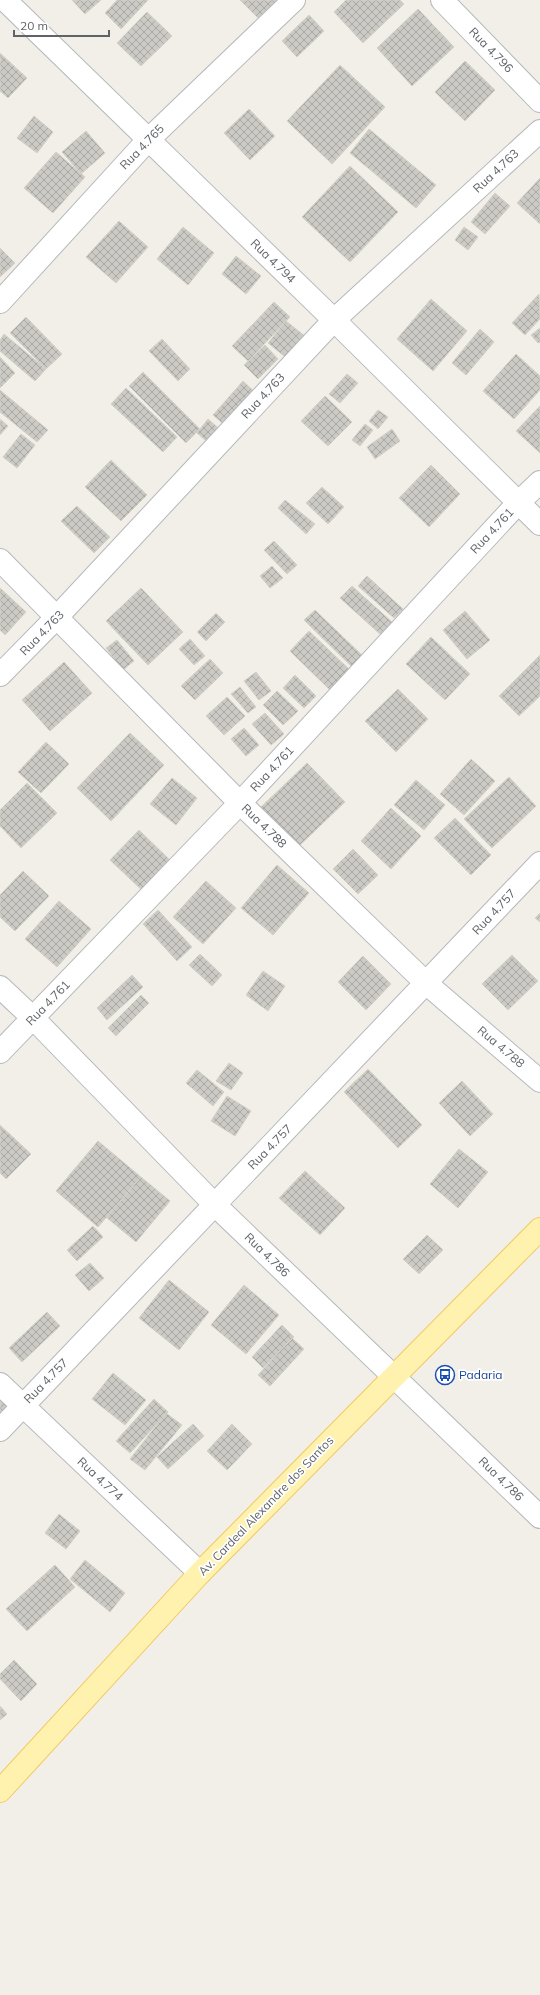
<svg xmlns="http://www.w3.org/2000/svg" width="540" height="1995" font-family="Mulish,sans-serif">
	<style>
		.building { fill: url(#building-cross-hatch); stroke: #d6d1c6 }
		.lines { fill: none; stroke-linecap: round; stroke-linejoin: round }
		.minor-casing { stroke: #b5b8bc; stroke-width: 24 }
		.major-casing { stroke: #f2c960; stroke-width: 24 }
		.minor { stroke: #fff; stroke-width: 22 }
		.major { stroke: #fff2af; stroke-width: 22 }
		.labels { text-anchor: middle; stroke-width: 3.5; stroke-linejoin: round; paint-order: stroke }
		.street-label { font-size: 12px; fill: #5f6368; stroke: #fff }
		.transit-label { font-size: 12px; fill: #164399; stroke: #fff; text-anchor: start }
	</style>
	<defs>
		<pattern id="building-cross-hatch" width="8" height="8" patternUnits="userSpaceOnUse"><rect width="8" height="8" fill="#cccac5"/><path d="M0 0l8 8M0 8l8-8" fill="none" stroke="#a9a8a4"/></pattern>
	</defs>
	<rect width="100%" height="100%" fill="#f1efe8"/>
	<path class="building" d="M72,0H101L85,14Z
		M117,0H148L121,29L105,13Z
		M240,0H289L264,24Z
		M346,0H400L404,4L363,43L334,12Z
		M418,9L454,47L412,86L377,48Z
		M147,12L172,36L141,66L117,43Z
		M309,15L324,31L297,57L282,41Z
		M0,53L27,78L8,98L0,91Z
		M465,61L495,90L465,121L435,92Z
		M340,65L385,107L332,164L287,121Z
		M249,109L275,136L250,160L224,133Z
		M34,116L53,132L37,153L17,138Z
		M369,129L436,185L416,208L350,153Z
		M86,131L105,153L81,174L62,152Z
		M56,152L85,177L53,213L24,188Z
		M350,166L398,212L350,262L302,217Z
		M540,178V224L517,203Z
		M495,193L510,206L485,234L471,222Z
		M119,221L148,247L116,283L86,257Z
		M183,227L214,253L188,285L157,259Z
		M464,227L478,237L468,250L455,240Z
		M0,248L15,263L0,277Z
		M236,256L261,276L246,294L222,274Z
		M539,294L540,319L525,335L512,323Z
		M431,299L467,331L433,371L397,339Z
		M274,302L290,317L248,361L232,346Z
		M26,317L62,354L46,369L10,333Z
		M286,321L306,337L289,360L268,343Z
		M540,328V342L538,343L531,335Z
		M480,329L494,342L466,375L452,363Z
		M4,334L46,369L35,381L0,351V340Z
		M162,339L190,369L178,381L149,351Z
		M265,345L278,359L258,379L244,365Z
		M516,354L540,376V390L514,419L483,391Z
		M0,357L15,373L0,388Z
		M143,372L200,429L186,443L129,386Z
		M347,374L358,383L340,403L329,394Z
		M243,381L259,396L229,429L213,415Z
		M126,388L177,437L163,452L111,404Z
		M0,390L48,430L37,442L0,412Z
		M325,396L352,422L328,446L301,421Z
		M540,406V453L516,431Z
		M378,410L388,417L378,429L369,421Z
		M0,419L8,426L0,435Z
		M208,419L223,432L212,446L197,433Z
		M365,424L373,430L360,446L352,440Z
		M392,429L400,441L375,459L367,447Z
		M21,434L35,445L17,468L3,457Z
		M111,460L147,495L121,521L85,487Z
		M431,465L460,494L429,527L399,498Z
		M322,487L344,507L328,524L306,503Z
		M285,500L315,524L306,534L278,508Z
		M77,506L110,537L94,553L61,521Z
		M274,541L297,565L287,574L264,550Z
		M272,566L283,578L270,588L260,576Z
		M367,576L403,609L394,618L358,586Z
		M352,586L393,623L381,635L340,598Z
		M0,588L26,612L5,635L0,630Z
		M141,588L183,632L148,665L106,621Z
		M315,610L364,657L353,668L304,620Z
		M465,611L490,640L467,659L443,630Z
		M216,613L225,622L206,641L197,632Z
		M309,631L352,672L332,692L290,651Z
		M431,637L470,674L445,700L406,664Z
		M190,639L205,656L194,665L179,649Z
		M117,640L134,661L123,670L106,648Z
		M540,655V696L519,716L499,696Z
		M210,659L223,673L195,700L181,686Z
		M64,662L92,693L50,731L22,700Z
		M256,672L271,691L259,700L244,681Z
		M295,675L316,696L304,708L283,688Z
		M240,687L256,707L248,713L231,694Z
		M398,689L428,719L396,752L365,721Z
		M277,691L298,711L283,725L263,705Z
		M227,697L245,716L224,735L206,716Z
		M265,713L284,734L271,745L252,724Z
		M244,728L259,745L246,756L231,739Z
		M130,733L164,765L111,821L77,788Z
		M46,742L69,764L41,793L18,772Z
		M471,759L495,781L464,815L440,794Z
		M307,763L345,802L297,848L259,809Z
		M509,777L536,806L492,848L464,819Z
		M172,778L197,798L176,825L150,804Z
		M416,780L445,805L424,830L394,805Z
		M27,783L57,813L21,848L0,826V810Z
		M391,808L421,836L391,869L361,841Z
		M455,818L491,855L471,875L434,838Z
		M139,830L174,864L146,894L110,860Z
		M353,849L378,875L358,894L333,869Z
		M277,865L309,893L273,935L241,908Z
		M23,871L49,896L15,931L0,917V895Z
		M206,881L236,908L203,944L173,917Z
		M59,901L91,929L57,967L25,939Z
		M158,910L192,947L177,961L143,924Z
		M540,913V922L535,918Z
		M200,954L222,975L212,986L189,965Z
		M512,955L538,981L508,1010L482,984Z
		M363,956L391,984L366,1010L338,982Z
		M263,971L285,986L268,1011L246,995Z
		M132,975L143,987L107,1020L97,1008Z
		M141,995L149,1003L116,1036L108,1028Z
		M229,1063L243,1073L231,1090L216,1081Z
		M368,1069L422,1125L398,1148L344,1092Z
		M197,1070L224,1092L213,1106L186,1083Z
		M462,1081L493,1114L470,1136L439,1103Z
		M227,1096L251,1111L235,1136L211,1121Z
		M0,1125L31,1154L6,1179L0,1173Z
		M98,1141L141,1177L98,1227L56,1191Z
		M459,1149L488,1172L458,1208L430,1184Z
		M305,1171L345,1208L320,1235L279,1198Z
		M141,1177L170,1201L136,1242L106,1217Z
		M93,1226L103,1237L77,1261L67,1250Z
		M427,1235L443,1250L419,1274L403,1259Z
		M90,1263L104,1278L89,1291L75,1275Z
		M169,1280L209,1312L179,1350L139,1318Z
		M244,1285L279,1315L246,1354L211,1325Z
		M47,1312L60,1326L22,1362L9,1348Z
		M282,1325L294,1337L263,1368L252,1357Z
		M292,1338L304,1349L270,1386L258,1375Z
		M113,1373L146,1400L125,1425L92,1399Z
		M0,1393L11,1404L0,1416Z
		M154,1399L168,1412L130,1453L116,1441Z
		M166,1413L182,1425L145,1470L130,1459Z
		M193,1424L204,1436L168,1469L157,1457Z
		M232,1424L252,1444L227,1470L207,1451Z
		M59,1514L80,1531L66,1549L45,1533Z
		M85,1560L125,1593L110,1612L70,1579Z
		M55,1565L75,1587L27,1631L6,1609Z
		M14,1660L37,1684L21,1701L0,1679V1674Z
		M0,1706L7,1714L0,1720Z"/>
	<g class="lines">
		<defs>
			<path id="minor" d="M5,0L334,320L540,524
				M442,0L540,101
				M0,302L148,140L294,0
				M0,560L240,803L427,984L540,1081
				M0,675L57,617L334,320L540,131
				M0,987L33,1018L215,1205L540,1517
				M0,1052L240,803L519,502L540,482
				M0,1384L200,1573
				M0,1430L540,863"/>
			<path id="major" d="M0,1791L200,1573L540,1229"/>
		</defs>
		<use href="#minor" class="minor-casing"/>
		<use href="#major" class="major-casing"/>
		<use href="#minor" class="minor"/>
		<use href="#major" class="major"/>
	</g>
	<defs>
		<symbol id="bus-ring" viewBox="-11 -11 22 22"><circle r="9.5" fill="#fff" stroke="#1a4fb4" stroke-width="1.5"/><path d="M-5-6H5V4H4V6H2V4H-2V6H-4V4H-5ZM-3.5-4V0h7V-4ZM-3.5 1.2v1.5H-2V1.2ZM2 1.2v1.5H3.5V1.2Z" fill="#1a4fb4"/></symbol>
	</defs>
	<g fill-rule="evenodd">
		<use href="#bus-ring" x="434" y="1364" width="22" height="22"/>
	</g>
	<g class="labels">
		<g class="street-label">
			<text transform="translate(491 50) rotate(46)" y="4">Rua 4.796</text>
			<text transform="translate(142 147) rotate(-46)" y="4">Rua 4.765</text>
			<text transform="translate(496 171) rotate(-43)" y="4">Rua 4.763</text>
			<text transform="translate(273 261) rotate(44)" y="4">Rua 4.794</text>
			<text transform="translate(263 396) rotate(-47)" y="4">Rua 4.763</text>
			<text transform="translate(492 531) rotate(-47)" y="4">Rua 4.761</text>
			<text transform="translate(42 633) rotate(-46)" y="4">Rua 4.763</text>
			<text transform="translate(272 769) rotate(-47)" y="4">Rua 4.761</text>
			<text transform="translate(264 826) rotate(44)" y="4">Rua 4.788</text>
			<text transform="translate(494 912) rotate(-47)" y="4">Rua 4.757</text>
			<text transform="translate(48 1003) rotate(-46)" y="4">Rua 4.761</text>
			<text transform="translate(501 1047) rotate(40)" y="4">Rua 4.788</text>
			<text transform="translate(270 1147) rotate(-46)" y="4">Rua 4.757</text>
			<text transform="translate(267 1255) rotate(44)" y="4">Rua 4.786</text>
			<text transform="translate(46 1381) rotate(-46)" y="4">Rua 4.757</text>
			<text transform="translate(100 1479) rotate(43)" y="4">Rua 4.774</text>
			<text transform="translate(501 1479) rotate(44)" y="4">Rua 4.786</text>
			<text transform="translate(266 1506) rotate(-46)" y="4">Av. Cardeal Alexandre dos Santos</text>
		</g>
		<g class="transit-label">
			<text x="459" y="1379">Padaria</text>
		</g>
	</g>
	<path d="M14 30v6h95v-6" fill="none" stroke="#5f6368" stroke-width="2"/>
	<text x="20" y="30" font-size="12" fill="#5f6368" stroke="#ffffff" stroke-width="3" paint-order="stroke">20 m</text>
</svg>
